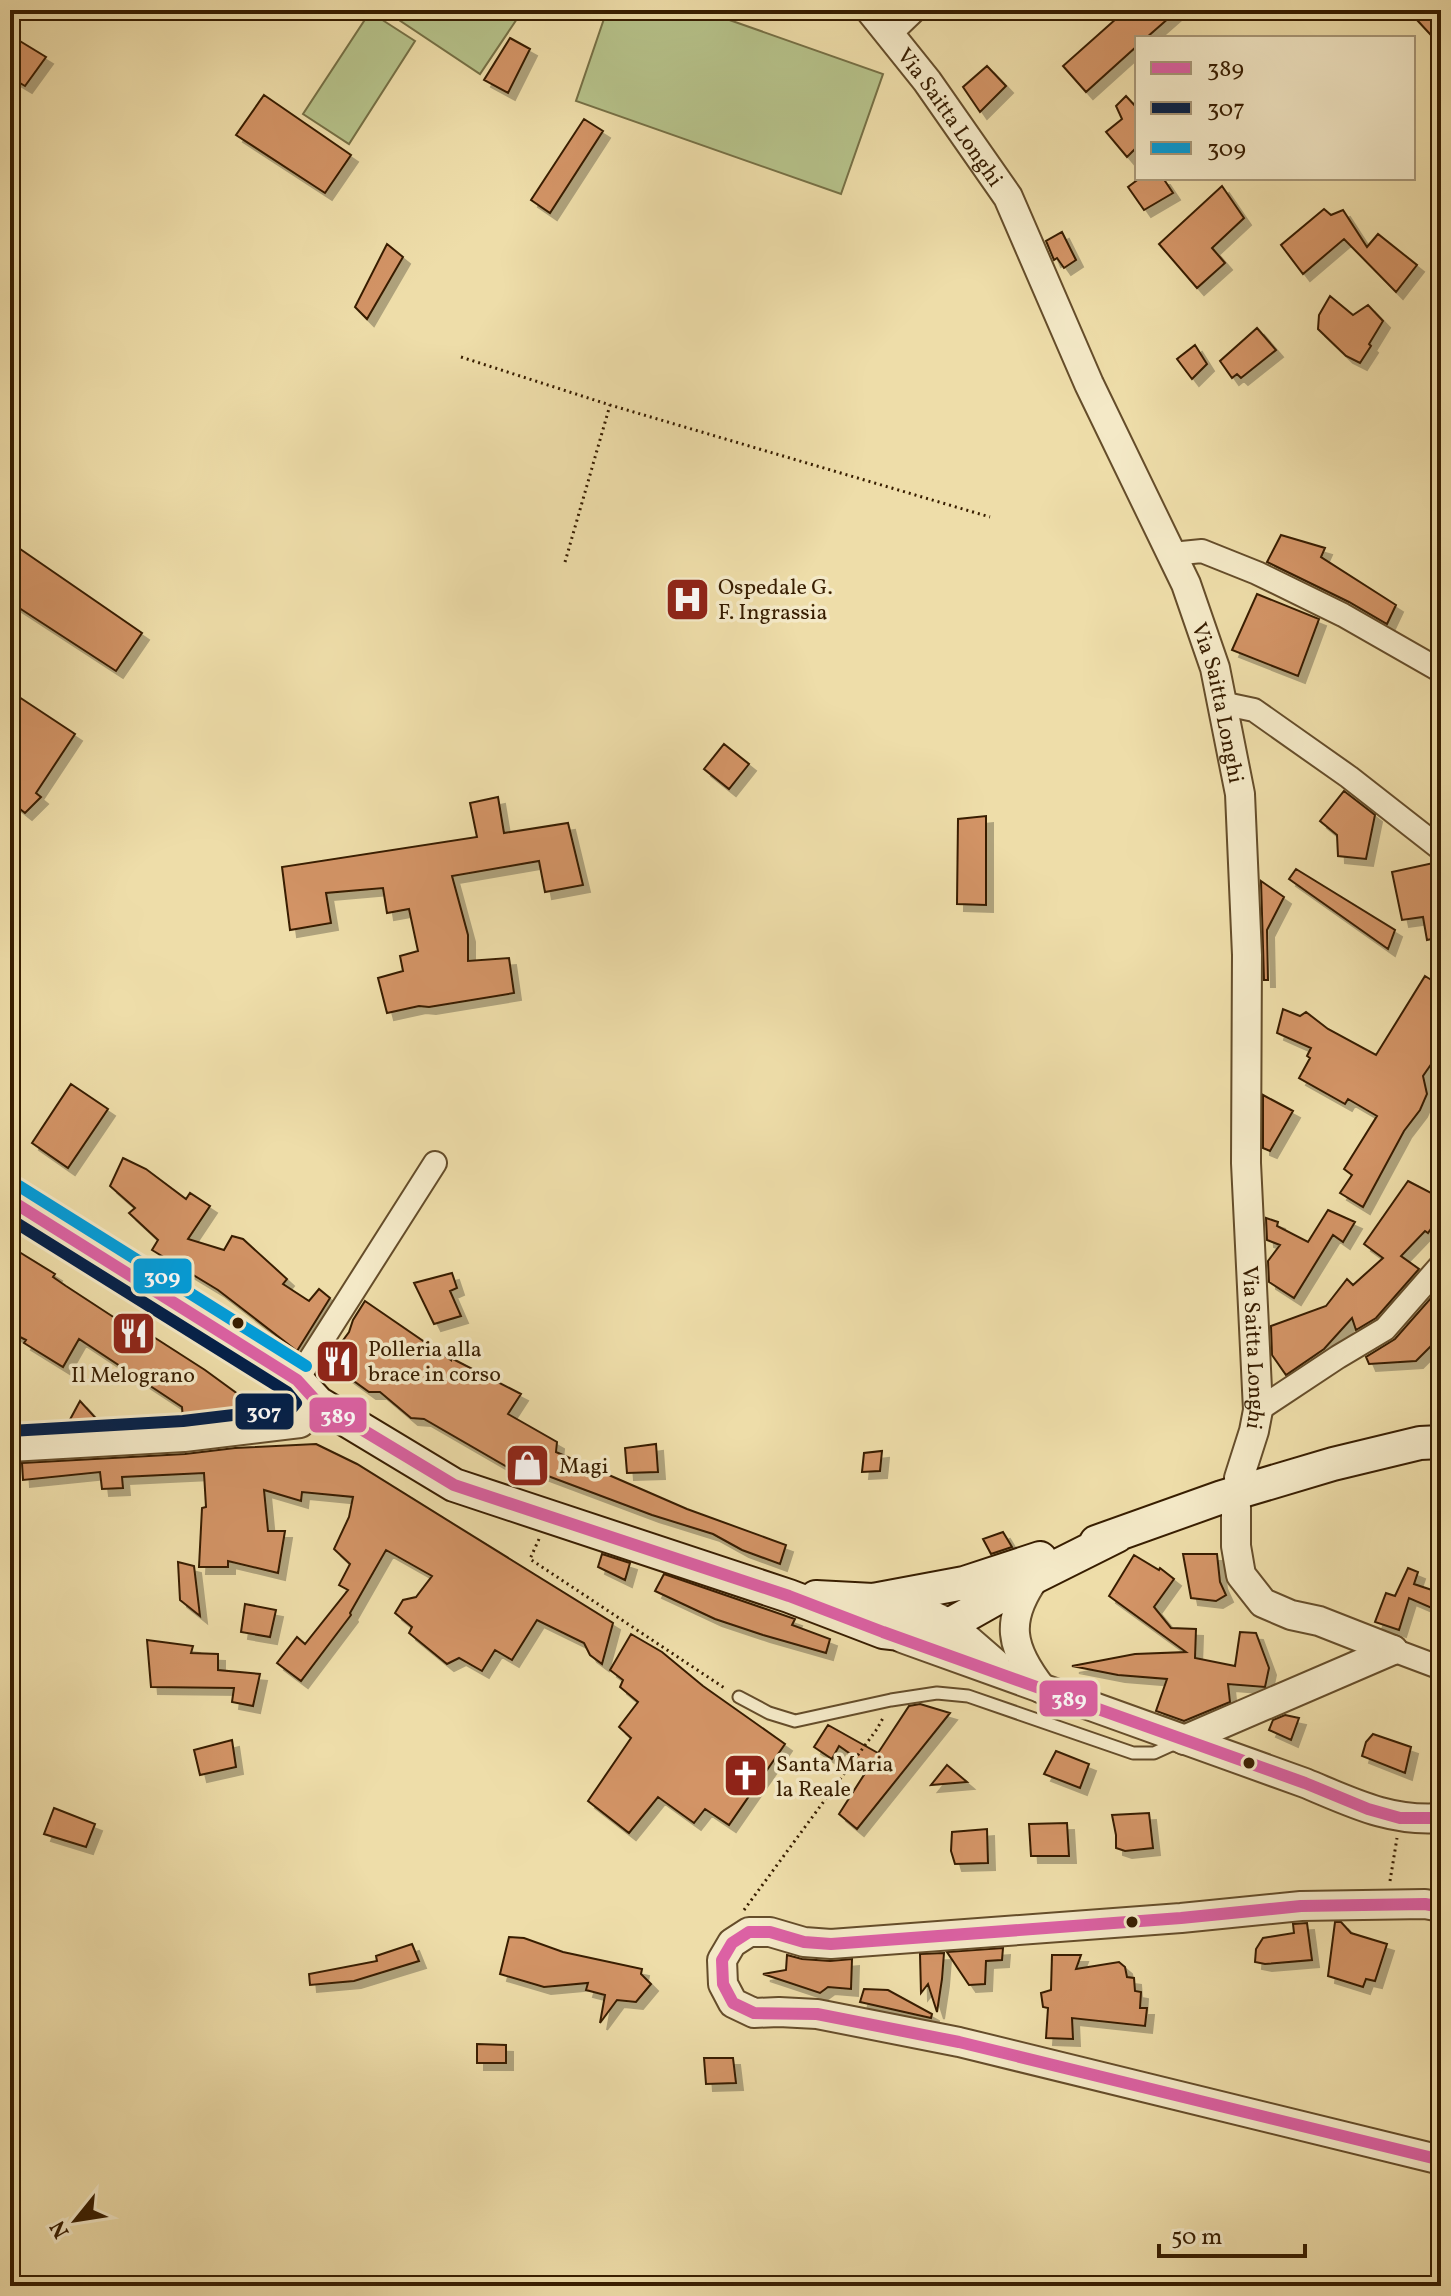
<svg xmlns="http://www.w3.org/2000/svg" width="1451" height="2296" font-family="Vollkorn,serif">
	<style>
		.green { fill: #b6c28a; stroke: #767045; stroke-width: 2 }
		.building { fill: #d39466; stroke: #371d00; stroke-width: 2; filter: url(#shadow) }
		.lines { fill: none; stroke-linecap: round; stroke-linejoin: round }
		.service-casing { stroke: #654d2a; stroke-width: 15 }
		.minor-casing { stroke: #654d2a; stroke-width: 26 }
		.tertiary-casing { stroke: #654d2a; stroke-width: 32 }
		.secondary-casing { stroke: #371d00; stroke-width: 36 }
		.path { stroke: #371d00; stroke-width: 3; stroke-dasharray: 2 4; stroke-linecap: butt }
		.service { stroke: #f4e9c7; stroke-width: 11 }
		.minor { stroke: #f4e9c7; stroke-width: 22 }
		.tertiary { stroke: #f4e9c7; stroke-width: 28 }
		.secondary { stroke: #f4e9c7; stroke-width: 32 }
		.bus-1-casing { stroke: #f4e9c7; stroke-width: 18 }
		.bus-2-casing { stroke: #f4e9c7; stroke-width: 18 }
		.bus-3-casing { stroke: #f4e9c7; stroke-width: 18 }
		.bus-1 { stroke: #dc61a4; stroke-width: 12 }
		.bus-2 { stroke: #001e49; stroke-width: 12 }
		.bus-3 { stroke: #009ddc; stroke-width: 12 }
		.bus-dot { fill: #371d00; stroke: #f4e9c7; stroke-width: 3 }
		.labels { text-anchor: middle; stroke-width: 7; stroke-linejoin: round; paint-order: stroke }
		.street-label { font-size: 22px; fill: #371d00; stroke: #f4e9c7 }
		.poi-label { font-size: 22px; fill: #371d00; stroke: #f4e9c7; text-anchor: start }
		.line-badge { stroke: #f4e9c7; stroke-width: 3 }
		.badge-label { font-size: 22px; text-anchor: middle; font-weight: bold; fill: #fff }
	</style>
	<defs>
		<filter id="shadow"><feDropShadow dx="7" dy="7" stdDeviation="0" flood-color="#0004"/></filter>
	</defs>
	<rect width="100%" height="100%" fill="#eedda9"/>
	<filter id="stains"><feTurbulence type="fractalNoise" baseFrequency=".0025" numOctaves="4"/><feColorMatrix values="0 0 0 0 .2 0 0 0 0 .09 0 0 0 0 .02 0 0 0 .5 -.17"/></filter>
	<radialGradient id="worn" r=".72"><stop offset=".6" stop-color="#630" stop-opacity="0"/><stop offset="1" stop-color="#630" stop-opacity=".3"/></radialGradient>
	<path class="green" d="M384,10H523L480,74Z
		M607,10H701L883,74L841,194L576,101Z
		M370,12L415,41L349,144L303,114Z"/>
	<path class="building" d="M1126,10H1178L1146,38H1137V46L1086,92L1063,66Z
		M1429,10H1441V46L1417,20Z
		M10,35L46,57L25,86L10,77Z
		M510,38L530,49L508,93L484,80Z
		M987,66L1006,86L980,112L963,87Z
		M264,95L351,155L325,193L236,135Z
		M1126,96L1137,108V153L1135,149L1127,157L1106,132L1122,119L1116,106Z
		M584,119L603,131L550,213L531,200Z
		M1140,178H1163L1173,193L1144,210L1128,187Z
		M1222,186L1244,218L1212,248L1225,263L1197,288L1159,244Z
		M1324,209L1331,215L1343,210L1367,247L1378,234L1417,265L1396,292L1344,239L1303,274L1281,245Z
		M1062,232L1076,260L1064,268L1057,258L1054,260L1046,241Z
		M387,244L403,257L367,319L355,307Z
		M1330,296L1353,315L1368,305L1383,321L1369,344L1371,346L1360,363L1346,356L1318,329L1319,315Z
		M1257,328L1276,350L1241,378L1237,374L1232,378L1220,361Z
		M1195,345L1207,364L1192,379L1177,359Z
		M1281,535L1325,548L1321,557L1396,605L1387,624L1349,602L1267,562Z
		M10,542L142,633L116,671L10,602Z
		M1257,594L1319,619L1298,676L1232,650Z
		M10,691L75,734L36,793L41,797L25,813L10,801Z
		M724,744L749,764L729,789L704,769Z
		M1344,791L1375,815L1366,859L1338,856L1337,835L1320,821Z
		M498,797L504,833L568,823L583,885L545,892L539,861L452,876L468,935V961L509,958L514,993L429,1007L419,1006L387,1013L378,978L403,971L400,956L418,951L409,909L387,913L383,888L326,893L331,923L290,930L282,867L477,837L470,803Z
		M986,816V905L957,904L958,819Z
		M1438,862L1441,863V937L1427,940L1423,917L1402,920L1392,872Z
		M1296,869L1395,930L1388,949L1289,879Z
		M1261,881L1284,897L1267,930L1268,980H1264Z
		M1425,976L1441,986V1050L1423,1076L1427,1094L1420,1110L1404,1131L1363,1207L1340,1193L1352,1175L1344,1169L1377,1116L1348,1099L1345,1104L1299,1078L1310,1058L1307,1056L1311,1048L1277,1033L1283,1009L1300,1016L1306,1012L1328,1029L1376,1055Z
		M71,1084L108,1109L68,1168L32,1143Z
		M1263,1095L1293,1111L1270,1151L1263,1148Z
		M123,1158L146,1169L186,1199L190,1193L210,1206L188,1239L224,1250L232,1236L243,1239L287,1279L283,1284L309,1301L319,1289L330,1298L297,1351L218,1290L152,1250L158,1240L129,1213L135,1208L110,1186Z
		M1408,1181L1441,1198V1214L1428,1233L1425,1231L1401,1256L1419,1269L1376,1318L1356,1330L1352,1318L1324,1349L1286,1375L1272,1355L1271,1326L1326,1306L1347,1279L1353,1285L1383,1258L1364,1244Z
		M1328,1210L1355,1222L1343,1242L1333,1235L1294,1298L1269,1282L1268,1261L1280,1245L1267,1240L1266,1218L1278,1222L1277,1226L1308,1242Z
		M16,1250L55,1274L53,1277L66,1286L118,1320L121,1316L205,1370L261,1411L183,1420L182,1407L79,1339L63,1367L24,1343L26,1340L10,1332V1292L16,1284L10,1279V1257Z
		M452,1273L457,1288L450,1291L461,1316L434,1324L414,1283Z
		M1431,1298L1441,1308V1336L1416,1361L1369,1364L1366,1357L1395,1339Z
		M365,1301L451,1360V1358L521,1394L508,1414L557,1442L556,1452L687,1509L786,1545L780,1564L742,1550L713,1534L652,1515L532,1470L509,1468L424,1419L411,1418L380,1392H369L337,1369L325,1365L349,1332L353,1320Z
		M80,1401L102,1425L66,1427Z
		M316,1444L357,1464L613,1623L602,1664L590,1655L584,1643L537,1620L512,1660L495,1650L482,1671L459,1658L447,1664L409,1633L412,1627L395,1613L403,1600L416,1597L432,1576L386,1550L350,1613L351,1615L301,1681L277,1663L297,1637L305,1644L348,1590L339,1585L350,1564L334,1549L349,1517L353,1497L302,1492L301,1501L264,1490L268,1531H285L278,1573L228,1561V1567H199L202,1508L206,1507L204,1473L122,1477L123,1488L102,1489L100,1472L23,1480L22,1463L185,1454L235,1448Z
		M656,1444L658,1472L627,1473L625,1448Z
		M882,1451L880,1471L862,1472L864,1453Z
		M1003,1532L1012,1547L991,1554L983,1539Z
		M602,1554L630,1563L625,1580L598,1567Z
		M1183,1554H1217L1220,1582L1226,1595L1216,1601L1191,1598Z
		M1134,1555L1159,1570L1160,1568L1174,1579L1154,1607L1171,1628L1196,1629L1195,1658L1235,1666L1240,1632L1256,1633L1269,1668L1265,1687L1228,1684L1230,1702L1184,1721L1156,1711L1167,1679L1118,1675L1072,1666L1135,1654L1186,1652L1109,1596Z
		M178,1562L194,1566L200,1616L180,1600Z
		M1408,1568L1418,1572L1414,1584L1441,1593V1612L1409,1598L1399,1630L1375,1622L1386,1593L1395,1596Z
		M664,1574L795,1619L792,1625L830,1639L826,1653L763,1635L715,1619L655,1591Z
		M245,1604L276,1610L270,1637L241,1632Z
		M631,1634L662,1652L703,1686L785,1744L729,1825L705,1809L694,1823L658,1797L629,1833L588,1801L631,1738L619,1727L638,1702L620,1687L623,1680L610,1670Z
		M147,1640L193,1646L191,1653L218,1654V1670L260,1674L253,1706L232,1702L234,1688L151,1687Z
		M920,1704L950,1713L857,1829L839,1814L869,1767L839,1746L832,1759L814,1747L828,1725L878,1753L909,1706Z
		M1285,1715L1299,1718L1291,1740L1269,1730L1273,1720Z
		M1373,1734L1411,1747L1405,1773L1362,1756L1366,1742Z
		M232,1740L236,1767L200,1775L194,1750Z
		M1056,1751L1089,1764L1080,1788L1044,1774Z
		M947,1765L967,1782L931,1785Z
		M54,1808L95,1824L86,1847L44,1834Z
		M1149,1813L1153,1848L1125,1851L1116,1848V1835L1112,1815Z
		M1067,1823L1069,1856H1031L1029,1824Z
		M987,1829L988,1863L955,1864L951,1851L952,1832Z
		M1335,1922H1341L1351,1933L1387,1944L1375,1981L1366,1979L1363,1987L1328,1976Z
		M1307,1923L1312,1960L1265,1964L1255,1962L1256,1949L1263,1938L1294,1933L1293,1924Z
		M509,1937L524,1938L563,1952L642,1969L641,1974L651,1984L636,2002L617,2000L600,2023L605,1995L586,1990L588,1983L544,1987L500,1974Z
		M412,1944L419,1961L354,1981L310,1985L309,1974L377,1961L376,1956Z
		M1003,1948L1002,1960L986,1961L985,1984L969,1985L947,1952Z
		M944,1953L942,1979L937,2012L928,1984L921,1993L920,1954Z
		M787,1955L802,1959L830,1961L852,1959L851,1989L828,1987L820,1993L763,1974L786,1970Z
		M1052,1955H1081L1076,1969L1119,1962L1125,1967L1127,1977L1134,1978L1135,1991L1141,1992L1140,2008H1147L1145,2026L1072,2018L1073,2039L1046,2038L1048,2008L1043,2007L1041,1993L1051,1990Z
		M864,1989L888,1990L932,2014L931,2018L860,2002Z
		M477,2044L506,2045V2063H477Z
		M704,2058H733L736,2083L706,2084Z"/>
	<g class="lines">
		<defs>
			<path id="service" d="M739,1697L769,1713L795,1721L891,1700L937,1693L968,1696L1133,1753H1154L1176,1743"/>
			<path id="minor" d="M890,34L915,10
				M1172,554L1202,551L1257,573L1343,615L1441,671
				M1221,703L1254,710L1349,777L1441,849
				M297,1380L435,1163
				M1258,1410L1338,1357L1385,1329L1441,1265
				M1393,1650L1441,1668"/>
			<g id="tertiary">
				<path id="s1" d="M870,10L927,81L1008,197L1089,384L1186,584L1215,668L1240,794L1247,955L1246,1163L1258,1410L1254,1431L1239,1478"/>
				<path d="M10,1447L184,1437L300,1423L318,1403"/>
				<path d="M1236,1507V1546L1241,1575L1263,1603L1291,1615L1319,1621L1393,1650"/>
				<path d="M1036,1576C1004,1620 1010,1648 1042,1689"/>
				<path d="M875,1601L927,1613L950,1624L995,1663"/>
				<path d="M902,1638L1305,1783C1351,1802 1389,1822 1441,1818"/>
				<path d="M1184,1740L1393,1650"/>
				<path d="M1441,1907L1425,1904L1301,1906L1181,1918L831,1944L804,1942L770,1932H749L732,1943L722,1960L723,1984L733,2003L754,2013L779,2012L817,2014L959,2042L1441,2160"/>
			</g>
			<path id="secondary" d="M10,1200L297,1380L318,1403L454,1485L789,1596L883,1632L918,1636L933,1634L1029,1580L1117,1536
				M1096,1542L1222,1497L1333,1464L1420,1443L1441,1442
				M816,1597L873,1600L964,1583L1040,1558"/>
		</defs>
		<use href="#service" class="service-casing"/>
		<use href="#minor" class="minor-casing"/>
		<use href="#tertiary" class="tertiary-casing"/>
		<use href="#secondary" class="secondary-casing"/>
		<path class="path" d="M461,357L610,405L990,517
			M565,562L610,405
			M539,1539L530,1559L726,1689
			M1390,1881L1397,1838
			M744,1910L877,1729L883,1718"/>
		<use href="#service" class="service"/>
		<use href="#minor" class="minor"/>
		<use href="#tertiary" class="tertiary"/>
		<use href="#secondary" class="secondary"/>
		<defs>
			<path id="bus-1" d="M10,1200L297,1380L318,1403L454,1485L789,1596L883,1632L1305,1783L1368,1809L1400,1818H1441
				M1441,1907L1425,1904L1301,1906L1181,1918L831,1944L804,1942L770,1932H749L732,1943L722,1960L723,1984L733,2003L754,2013L817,2014L959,2042L1441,2160"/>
			<path id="bus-2" d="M10,1219L287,1392L296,1403L292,1408L183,1421L10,1431"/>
			<path id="bus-3" d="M19,1186L306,1366"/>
		</defs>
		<use href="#bus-1" class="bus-1-casing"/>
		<use href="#bus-2" class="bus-2-casing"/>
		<use href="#bus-3" class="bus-3-casing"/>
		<use href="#bus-1" class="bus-1"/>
		<use href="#bus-2" class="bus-2"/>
		<use href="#bus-3" class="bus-3"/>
	</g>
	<defs>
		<symbol id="hospital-square" viewBox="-11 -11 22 22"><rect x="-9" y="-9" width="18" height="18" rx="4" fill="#8f2418" stroke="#f4e9c7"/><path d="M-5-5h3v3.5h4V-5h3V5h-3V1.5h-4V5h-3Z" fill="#fff"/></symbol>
		<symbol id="restaurant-square" viewBox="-11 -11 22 22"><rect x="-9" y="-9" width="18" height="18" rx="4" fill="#8f2418" stroke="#f4e9c7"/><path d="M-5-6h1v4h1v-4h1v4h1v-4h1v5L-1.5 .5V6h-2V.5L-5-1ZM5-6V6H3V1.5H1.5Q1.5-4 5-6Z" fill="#fff"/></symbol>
		<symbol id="shop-square" viewBox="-11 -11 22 22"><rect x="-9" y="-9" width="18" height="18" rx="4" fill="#8f2418" stroke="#f4e9c7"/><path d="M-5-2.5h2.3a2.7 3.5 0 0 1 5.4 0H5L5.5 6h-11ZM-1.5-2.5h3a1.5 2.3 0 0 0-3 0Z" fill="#fff"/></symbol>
		<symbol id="church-square" viewBox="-11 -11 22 22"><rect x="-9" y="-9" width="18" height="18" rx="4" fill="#8f2418" stroke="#f4e9c7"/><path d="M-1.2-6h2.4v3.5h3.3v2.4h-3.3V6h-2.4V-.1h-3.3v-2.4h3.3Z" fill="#fff"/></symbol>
	</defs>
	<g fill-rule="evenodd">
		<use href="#hospital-square" x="662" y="574" width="51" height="51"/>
		<use href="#restaurant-square" x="108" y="1308" width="51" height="51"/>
		<use href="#restaurant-square" x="312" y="1336" width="51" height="51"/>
		<use href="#shop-square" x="502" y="1440" width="51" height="51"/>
		<use href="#church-square" x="720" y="1750" width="51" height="51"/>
	</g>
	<g class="bus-dot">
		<circle cx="238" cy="1323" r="7"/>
		<circle cx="1249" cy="1763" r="7"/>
		<circle cx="1132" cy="1922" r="7"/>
	</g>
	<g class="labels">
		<g class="street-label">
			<text dy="8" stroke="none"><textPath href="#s1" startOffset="134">Via Saitta Longhi</textPath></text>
			<text dy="8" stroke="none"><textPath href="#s1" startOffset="782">Via Saitta Longhi</textPath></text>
			<text dy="8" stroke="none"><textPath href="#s1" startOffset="1430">Via Saitta Longhi</textPath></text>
		</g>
		<g class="poi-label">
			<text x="718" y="594">Ospedale G.<tspan x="718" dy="25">F. Ingrassia</tspan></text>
			<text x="368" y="1356">Polleria alla<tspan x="368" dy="25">brace in corso</tspan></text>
			<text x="133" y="1382" text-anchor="middle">Il Melograno</text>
			<text x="559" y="1473">Magi</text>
			<text x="776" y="1771">Santa Maria<tspan x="776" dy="25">la Reale</tspan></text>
		</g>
	</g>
	<g class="line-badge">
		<rect x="132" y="1257" width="61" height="38" rx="8" fill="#009ddc"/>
		<rect x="234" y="1392" width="61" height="39" rx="8" fill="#001e49"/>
		<rect x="308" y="1396" width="60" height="38" rx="8" fill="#dc61a4"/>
		<rect x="1038" y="1679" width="61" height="39" rx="8" fill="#dc61a4"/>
	</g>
	<g class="badge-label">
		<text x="162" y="1284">309</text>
		<text x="264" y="1419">307</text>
		<text x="338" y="1423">389</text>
		<text x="1069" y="1706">389</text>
	</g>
	<rect width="1451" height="2296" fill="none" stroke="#eedda9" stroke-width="40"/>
	<rect x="12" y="12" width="1427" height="2272" fill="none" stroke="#371d00" stroke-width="4"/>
	<rect x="20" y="20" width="1411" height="2256" fill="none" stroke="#371d00" stroke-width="2"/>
	<rect x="1135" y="36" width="280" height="144" fill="#f4e9c7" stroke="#a89777" stroke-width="2"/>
	<rect x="1151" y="62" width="40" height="12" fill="#dc61a4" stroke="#a89777" stroke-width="2"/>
	<text x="1207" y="76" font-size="24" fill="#371d00">389</text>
	<rect x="1151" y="102" width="40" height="12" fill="#001e49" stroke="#a89777" stroke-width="2"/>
	<text x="1207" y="116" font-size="24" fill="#371d00">307</text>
	<rect x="1151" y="142" width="40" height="12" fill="#009ddc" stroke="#a89777" stroke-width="2"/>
	<text x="1207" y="156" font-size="24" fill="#371d00">309</text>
	<g transform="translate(76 2220) rotate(240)" stroke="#f4e9c7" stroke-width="6" paint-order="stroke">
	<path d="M0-6L14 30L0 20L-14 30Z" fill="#371d00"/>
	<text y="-12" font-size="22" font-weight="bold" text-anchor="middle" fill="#371d00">N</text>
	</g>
	<path d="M1159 2244v12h146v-12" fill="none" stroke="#371d00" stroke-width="4"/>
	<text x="1171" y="2244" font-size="24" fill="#371d00" stroke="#f4e9c7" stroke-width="6" paint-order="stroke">50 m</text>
	<rect width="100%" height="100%" filter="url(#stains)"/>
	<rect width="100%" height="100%" fill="url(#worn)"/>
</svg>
